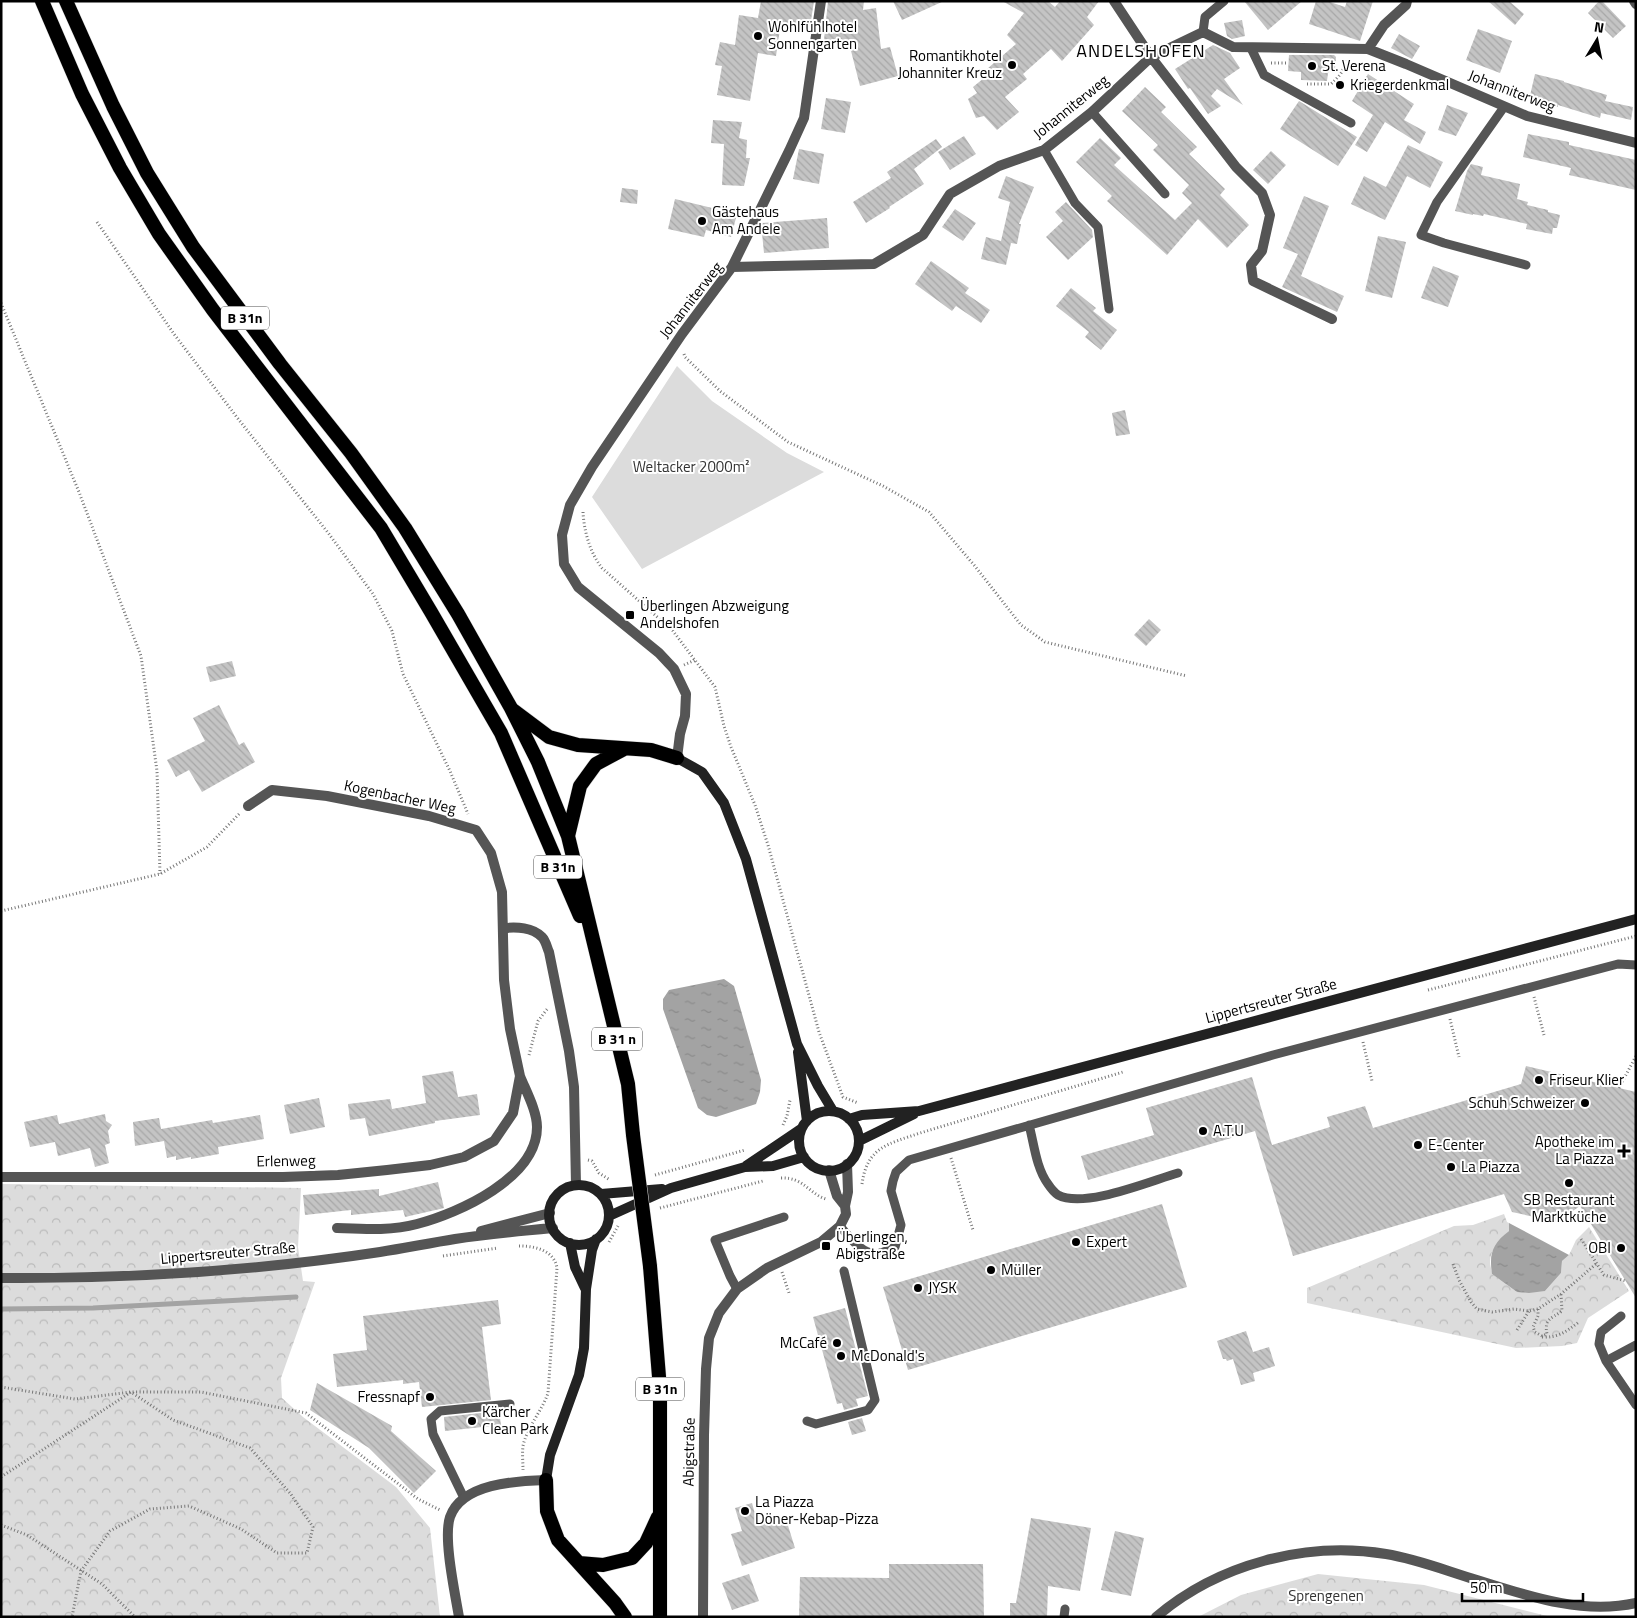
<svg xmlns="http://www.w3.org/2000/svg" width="1637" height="1618" font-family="'Titillium Web',sans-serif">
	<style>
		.forest { fill: url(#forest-crowns) }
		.garden { fill: #dcdcdc }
		.water { fill: url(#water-ripples) }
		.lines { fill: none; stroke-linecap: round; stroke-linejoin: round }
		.stream { stroke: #a3a3a3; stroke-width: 5 }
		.building { fill: url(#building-back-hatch) }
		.trunk-casing { stroke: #dbdbdb; stroke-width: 15 }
		.path { stroke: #777; stroke-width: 3; stroke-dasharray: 1 2.5; stroke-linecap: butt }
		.service { stroke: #555; stroke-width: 9 }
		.minor { stroke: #555; stroke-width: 10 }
		.tertiary { stroke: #555; stroke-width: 10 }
		.secondary { stroke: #222; stroke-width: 10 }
		.trunk { stroke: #000; stroke-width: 14 }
		.trunk-bridge-casing { stroke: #dbdbdb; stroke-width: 15; stroke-linecap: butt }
		.trunk-bridge { stroke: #000; stroke-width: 14 }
		.poi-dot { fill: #000; stroke: #fff; stroke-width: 2 }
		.labels { text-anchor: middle; stroke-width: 4; stroke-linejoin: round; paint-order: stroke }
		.shield { fill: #fff; stroke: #4c4c4c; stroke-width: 1 }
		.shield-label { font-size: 14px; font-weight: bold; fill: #000 }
		.poi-label { font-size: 15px; fill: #000; stroke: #fff; text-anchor: start }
		.street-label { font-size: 15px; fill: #000; stroke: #fff }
		.park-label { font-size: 15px; fill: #333; stroke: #fff }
		.quarter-label { font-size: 18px; letter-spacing: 1px; fill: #000; stroke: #fff }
	</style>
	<defs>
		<pattern id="forest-crowns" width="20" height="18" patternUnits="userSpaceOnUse" patternTransform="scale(1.25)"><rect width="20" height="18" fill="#dcdcdc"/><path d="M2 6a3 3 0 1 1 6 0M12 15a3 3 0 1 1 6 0" fill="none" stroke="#bbb"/></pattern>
		<pattern id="water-ripples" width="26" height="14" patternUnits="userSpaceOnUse" patternTransform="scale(1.25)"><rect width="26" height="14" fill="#a3a3a3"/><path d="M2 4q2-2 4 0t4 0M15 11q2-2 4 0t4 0" fill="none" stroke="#8b8b8b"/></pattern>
		<pattern id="building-back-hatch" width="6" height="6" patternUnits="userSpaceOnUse" patternTransform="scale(1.25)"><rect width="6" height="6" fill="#c4c4c4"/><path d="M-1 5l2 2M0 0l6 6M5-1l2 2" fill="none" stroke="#a7a7a7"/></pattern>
	</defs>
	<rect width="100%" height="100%" fill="#fff"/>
	<path class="forest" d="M1,1184L301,1188L298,1247L303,1281L315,1282L281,1378L282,1398L303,1417L396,1487L430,1528L440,1617H1Z
		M1504,1214L1507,1222L1509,1223V1231C1501,1238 1490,1250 1490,1262C1490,1266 1492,1270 1492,1274L1517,1292L1545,1291L1561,1273L1562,1261L1569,1255L1576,1240L1589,1227L1629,1291L1588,1318L1577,1343L1562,1346L1516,1348L1307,1303V1288L1454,1226L1473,1225Z
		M1318,1574L1424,1585L1551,1617H1198L1241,1595Z"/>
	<path class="garden" d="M677,366L712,401L787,453L824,472L642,569L592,497Z"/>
	<path class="water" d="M724,979L734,986L761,1080L760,1092L756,1104L716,1117L707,1115L698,1108L663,1009V999L669,990Z
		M1509,1223L1569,1255L1562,1261L1561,1273L1545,1291L1529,1293L1517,1292L1492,1274C1489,1254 1492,1244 1509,1231Z"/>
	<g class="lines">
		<path class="stream" d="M1,1309L93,1308L296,1297"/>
	</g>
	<path class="building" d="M761,1H814L810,27L781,22L776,56L758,53L750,101L717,95L722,66L715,65L720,42L735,45L739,15L758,18Z
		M828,1H864L863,10L876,8L881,49L890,47L898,76L860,86L849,43L824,40Z
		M893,1H944L902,20Z
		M1002,1H1048L1055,7L1060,1H1099L1087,17L1094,25L1062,61L1051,49L1023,74L1027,79L1005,97L1019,112L997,130L984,116L976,118L968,99L977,93L973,87L990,73L987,69L1016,44L1007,35L1024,13Z
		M1244,1H1302L1268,30Z
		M1316,1H1327L1345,7L1347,1H1373L1360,41L1309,24Z
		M1488,1H1509L1524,14L1515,25Z
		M1599,1H1602L1626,26L1613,38L1588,13Z
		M1242,20L1245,36L1232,39L1227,36L1224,23Z
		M1478,29L1512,41L1500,73L1466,60Z
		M1399,34L1420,46L1412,59L1391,48Z
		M1213,45L1230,53L1240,68L1224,79L1243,105L1217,89L1211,96L1221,106L1208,114L1190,88L1188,89L1175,69Z
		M1289,55H1334L1336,57L1335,68L1328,73L1327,81L1301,80V72L1288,71Z
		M1368,74L1414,104L1404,120L1426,132L1420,144L1385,122L1367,152L1355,145L1373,115L1352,101Z
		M1535,74L1564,81V82L1607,95L1605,101L1633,107L1631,120L1601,113L1600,118L1558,105V107L1529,100Z
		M1145,87L1166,107L1161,112L1197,147L1189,154L1225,189L1220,195L1249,225L1227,248L1198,219L1167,255L1107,201L1112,196L1076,162L1100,138L1121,158L1114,165L1175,220L1192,203L1182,193L1189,185L1153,150L1158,145L1122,111Z
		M826,98L851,102L845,133L821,129Z
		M1299,101L1357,137L1338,166L1280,129Z
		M1447,105L1468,113L1456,136L1438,130Z
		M713,120L742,122L739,138L747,140L746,158H750L744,186L722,185L724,144L711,143Z
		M1528,134L1569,142V145L1636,160V190L1569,175L1571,168L1523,157Z
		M964,136L976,154L950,170L938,152Z
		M936,139L942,147L914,169L924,184L889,207L890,208L866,223L853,202L891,178L887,172Z
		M1408,145L1443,162L1430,188L1407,176L1385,220L1351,204L1364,176L1386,187Z
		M799,149L824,154L819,184L793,179Z
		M1271,151L1286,165L1268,184L1253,170Z
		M1471,164L1483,167L1481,175L1520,184L1517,199L1528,202L1527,205L1548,210V212L1560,215L1557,228H1553L1552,234L1526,229L1527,224L1484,214L1483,216L1473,214V215L1455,211L1467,171Z
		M1006,176L1034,187L1019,224H1021L1017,244L1011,243L1006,265L981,259L986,237L1001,241L1010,202L998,198Z
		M622,188L638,190L637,204L620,202Z
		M1304,196L1329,206L1301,276L1344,296L1337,312L1282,287L1298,254L1283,248Z
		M675,199L737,214L731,237L706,230L704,237L668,229Z
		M1066,202L1092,230L1093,237L1068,260L1046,237L1063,221L1055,212Z
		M955,209L976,223L963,241L942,227Z
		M827,218L829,248L764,253L761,223Z
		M1378,236L1406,242L1392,298L1365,291Z
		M931,261L969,288L965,293L990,310L981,323L956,306L952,311L915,284Z
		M1433,266L1459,276L1448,307L1421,298Z
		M1071,288L1096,308L1093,311L1117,330L1101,350L1085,337L1089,332L1056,306Z
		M1125,410L1130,434L1116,436L1112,413Z
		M1149,619L1161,630L1146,646L1134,635Z
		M232,661L236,676L210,682L206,667Z
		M219,705L239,745L244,742L255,762L202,792L189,770L176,777L167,760L205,741L193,718Z
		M1526,1066L1636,1092V1298L1580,1206L1557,1222L1512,1212L1504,1194L1293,1256L1255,1131L1088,1180L1081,1156L1154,1135L1146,1108L1252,1077L1272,1145L1330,1127L1327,1117L1365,1106L1373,1128L1521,1084Z
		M453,1071L458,1097L477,1094L480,1115L435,1121V1123L369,1136L365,1118L350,1120L348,1104L390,1099L392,1109L426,1103L422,1076Z
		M319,1098L325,1127L290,1134L284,1105Z
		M105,1114L106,1121L112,1125L108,1131L110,1143L105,1145L109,1163L95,1167L90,1148L58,1156L55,1142L30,1147L24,1122L57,1115L59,1124Z
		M260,1115L264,1139L218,1147L219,1154L191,1159V1157L176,1160V1156L167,1158L164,1141L135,1146L133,1122L159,1118L161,1129L212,1120L213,1123Z
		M438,1182L444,1208L440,1209L405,1217L403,1210L351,1215V1210L305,1215L303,1195L379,1189V1196Z
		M1162,1204L1187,1287L908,1370L883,1287Z
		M498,1300L501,1324L482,1327L491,1400L422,1407L419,1382L403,1384V1380L337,1387L333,1354L367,1350L363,1316Z
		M845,1308L868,1396L856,1399L858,1406L844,1410L842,1403L837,1404L813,1317Z
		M1246,1331L1253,1352L1269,1347L1275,1366L1253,1373L1255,1381L1241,1385L1233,1359L1227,1361L1226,1359H1223L1217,1341Z
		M317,1383L392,1426L391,1431L436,1471L414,1493L369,1448L310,1410Z
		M499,1411L501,1425L445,1431L444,1417Z
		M862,1418L866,1431L852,1435L848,1422Z
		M752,1503L758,1525L785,1516L795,1548L742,1566L731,1534L742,1531L735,1508Z
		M1031,1518L1091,1528L1080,1591L1048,1586L1047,1617H1010V1603H1016Z
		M1115,1531L1144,1538L1131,1596L1101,1590Z
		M889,1564H983L984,1617H799L800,1577L889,1578Z
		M749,1574L759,1601L732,1610L722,1583Z"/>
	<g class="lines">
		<defs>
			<path id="trunk" d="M42,1L82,94L120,168L159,234L213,310L381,528L431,612L501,733L580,916
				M66,1L113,106L147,173L193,247L280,364L351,453L405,528L458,614L511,708L538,762L568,836L628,1084L633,1135
				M513,710L549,737L578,745L651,750L677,758
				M568,836L580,786L596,764L624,749
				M650,1266L660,1389V1617
				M546,1480L547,1511L558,1540L615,1603L625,1617
				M579,1563L603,1565L632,1558L646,1543L658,1517"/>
		</defs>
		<use href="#trunk" class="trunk-casing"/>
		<path class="path" d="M1271,63H1288
			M1307,84H1331C1339,77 1345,70 1345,60
			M97,222L174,334L239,420L329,534L373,594L392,631L403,674L450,771L468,814
			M1,303L79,492L141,656L157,771L160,874
			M684,354L685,357L720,391L788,442L883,486L929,512L974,565L1021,625L1045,642L1187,676
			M583,512C584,531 590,553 602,568L673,631L715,687L724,726L731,747L755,805L768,845L819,1032L843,1097L858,1103
			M684,665L695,660
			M1,911L160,874L207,847L240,813
			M1428,990L1636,936
			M1534,997L1544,1035
			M1450,1019L1459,1057
			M1363,1042L1372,1081
			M529,1055L538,1021L548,1008
			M1619,1088L1636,1056
			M783,1125L787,1116L790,1100
			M951,1158L973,1230
			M588,1160L592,1161L599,1173L610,1180
			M655,1175L745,1150
			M781,1178C804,1177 809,1194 826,1199
			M862,1184C867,1147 888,1144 920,1133L1123,1072
			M660,1208L763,1181
			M1581,1239L1604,1275L1626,1281
			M609,1242L618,1226
			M519,1246C535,1246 554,1250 557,1268L548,1393C542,1411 527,1427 523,1446C522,1454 523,1462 523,1470
			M443,1256L498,1248
			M1453,1264L1459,1280L1471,1302L1477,1309L1492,1312L1514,1309L1529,1311L1538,1309L1561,1294L1596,1264
			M782,1272L789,1293
			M1538,1309V1316L1533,1327L1535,1332L1542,1336L1547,1334C1544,1319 1551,1319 1562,1311L1561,1294
			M1517,1330L1529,1311
			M1542,1337C1558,1338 1567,1331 1579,1322
			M1,1387L75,1399L131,1392H201L306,1413L418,1499L440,1510
			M1,1477L131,1392L173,1420L250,1448L290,1493L313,1527L307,1553H277L241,1529L189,1506L150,1509L110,1531L81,1571L72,1617
			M1,1525L27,1535L102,1584L135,1617"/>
		<path class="service" d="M1203,32L1205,17L1224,1
			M1251,48L1264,75L1351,123
			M1504,107L1437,202L1421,235L1444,243L1526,265
			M1092,112L1165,194
			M1044,150L1075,203L1098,227L1109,309
			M1029,1125C1034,1143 1036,1168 1048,1184C1050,1187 1055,1193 1058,1195C1084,1209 1150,1181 1178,1173
			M840,1226C849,1237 864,1257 880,1253C885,1252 890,1249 895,1247L901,1225L891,1191L893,1181L896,1172L909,1160L1273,1055L1618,964L1636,965
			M737,1289L730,1276L715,1240L784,1217
			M1636,1345L1606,1361L1636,1405
			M1606,1361L1599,1344L1601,1332L1621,1316
			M807,1421L816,1424L868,1410L875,1400L844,1271
			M464,1498L433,1434L431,1419L440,1411L510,1404
			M1064,1617L1065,1609"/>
		<path class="minor" d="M1114,1L1151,57L1236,167L1262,193L1270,215L1262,251L1251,265L1253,281L1332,319
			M1368,49L1384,25L1406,5L1407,1
			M732,267L874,264L923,235L950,194L999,166L1044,150L1092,112L1151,57L1203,32L1233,47L1368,49L1406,64L1527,116L1636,143
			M677,758L680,734L685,716L686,694L674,669L659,653L578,587L564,564L562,535L570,505L592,467L682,334L732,267L789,151L804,118L821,1
			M504,928C517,927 532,927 542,937C546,941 547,948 549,952L569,1051L574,1087L576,1185
			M829,1170L837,1196L845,1206
			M1,1177H283L338,1175L387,1170L430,1165L464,1157L494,1141L513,1113L520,1076L510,1029L504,980L502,892L491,853L476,830L429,816L327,796L272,790L248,806
			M337,1228C363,1229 391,1231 417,1224C459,1213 537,1178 537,1127C537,1111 526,1091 520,1076
			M459,1617C455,1593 443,1538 450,1517C462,1483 516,1481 546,1480
			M703,1617L704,1435L706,1369L709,1338L719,1313L737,1289L767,1268L821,1242L840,1226L846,1214L845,1206L848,1192L847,1164"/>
		<path class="tertiary" d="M1634,1L1636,4
			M481,1231L550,1213
			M1,1278C127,1279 255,1271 380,1252C405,1248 430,1243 455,1239C487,1234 520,1231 553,1228
			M1156,1617C1218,1564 1306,1541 1386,1554C1417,1559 1447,1571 1477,1580C1528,1596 1582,1615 1636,1603"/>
		<path class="secondary" d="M677,758L702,772L724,803L746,859L797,1044L818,1086L833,1111
			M798,1052L807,1121
			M799 1141a30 30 0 1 1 60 0a30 30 0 1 1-60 0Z
			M849,1119L862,1115L919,1111L1636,919
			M859,1141L914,1114
			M746,1166L801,1129
			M549 1215a30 30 0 1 1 60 0a30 30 0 1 1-60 0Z
			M601,1194L662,1189
			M609,1216L671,1188L745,1167L773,1166L804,1157
			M570,1243L575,1267L585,1288
			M546,1480L550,1455L579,1375L584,1348L586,1289L592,1250L596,1239"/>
		<use href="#trunk" class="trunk"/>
		<defs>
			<path id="trunk-bridge" d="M633,1135L650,1266"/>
		</defs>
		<use href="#trunk-bridge" class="trunk-bridge-casing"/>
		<use href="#trunk-bridge" class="trunk-bridge"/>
	</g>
	<g class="poi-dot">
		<circle cx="758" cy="36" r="5"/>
		<circle cx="1012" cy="65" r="5"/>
		<circle cx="1312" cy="66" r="5"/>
		<circle cx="1340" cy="85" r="5"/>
		<circle cx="702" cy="221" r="5"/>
		<rect x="625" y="610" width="10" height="10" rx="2.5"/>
		<circle cx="1539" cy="1080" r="5"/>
		<circle cx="1585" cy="1103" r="5"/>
		<circle cx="1203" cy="1131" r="5"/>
		<circle cx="1418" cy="1145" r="5"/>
		<path d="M1621.5 1143.5h5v5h5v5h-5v5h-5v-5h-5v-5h5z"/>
		<circle cx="1451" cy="1167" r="5"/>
		<circle cx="1569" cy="1183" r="5"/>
		<circle cx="1076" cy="1242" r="5"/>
		<rect x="821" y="1241" width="10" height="10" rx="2.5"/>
		<circle cx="1621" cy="1248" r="5"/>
		<circle cx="991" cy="1270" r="5"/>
		<circle cx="918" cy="1288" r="5"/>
		<circle cx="837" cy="1343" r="5"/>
		<circle cx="841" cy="1356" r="5"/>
		<circle cx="430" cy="1397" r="5"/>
		<circle cx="472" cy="1421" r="5"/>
		<circle cx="745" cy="1511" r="5"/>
	</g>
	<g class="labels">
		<g class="shield">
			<rect x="221" y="306.5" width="48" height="23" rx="4"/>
			<rect x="534" y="855.5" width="48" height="23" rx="4"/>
			<rect x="592" y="1027.5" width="50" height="23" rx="4"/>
			<rect x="636" y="1377.5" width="48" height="23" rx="4"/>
		</g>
		<g class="shield-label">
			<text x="245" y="323">B 31n</text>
			<text x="558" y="872">B 31n</text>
			<text x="617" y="1044">B 31 n</text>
			<text x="660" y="1394">B 31n</text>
		</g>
		<g class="poi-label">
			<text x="768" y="32">Wohlfühlhotel<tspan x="768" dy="17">Sonnengarten</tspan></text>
			<text x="1002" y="61" text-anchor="end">Romantikhotel<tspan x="1002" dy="17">Johanniter Kreuz</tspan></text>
			<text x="1322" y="71">St. Verena</text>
			<text x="1350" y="90">Kriegerdenkmal</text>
			<text x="712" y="217">Gästehaus<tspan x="712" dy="17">Am Andele</tspan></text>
			<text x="640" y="611">Überlingen Abzweigung<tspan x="640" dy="17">Andelshofen</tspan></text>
			<text x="1549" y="1085">Friseur Klier</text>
			<text x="1575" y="1108" text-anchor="end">Schuh Schweizer</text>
			<text x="1213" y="1136">A.T.U</text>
			<text x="1614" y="1147" text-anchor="end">Apotheke im<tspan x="1614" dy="17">La Piazza</tspan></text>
			<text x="1428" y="1150">E-Center</text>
			<text x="1461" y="1172">La Piazza</text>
			<text x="1569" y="1205" text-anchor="middle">SB Restaurant<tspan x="1569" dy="17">Marktküche</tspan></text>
			<text x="836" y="1242">Überlingen,<tspan x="836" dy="17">Abigstraße</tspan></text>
			<text x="1086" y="1247">Expert</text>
			<text x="1611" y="1253" text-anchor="end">OBI</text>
			<text x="1001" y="1275">Müller</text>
			<text x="928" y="1293">JYSK</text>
			<text x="827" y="1348" text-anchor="end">McCafé</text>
			<text x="851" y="1361">McDonald's</text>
			<text x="420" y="1402" text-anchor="end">Fressnapf</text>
			<text x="482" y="1417">Kärcher<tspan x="482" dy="17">Clean Park</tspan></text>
			<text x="755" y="1507">La Piazza<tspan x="755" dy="17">Döner-Kebap-Pizza</tspan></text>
		</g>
		<g class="street-label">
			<text transform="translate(1512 91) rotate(21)" y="5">Johanniterweg</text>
			<text transform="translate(1071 107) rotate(-39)" y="5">Johanniterweg</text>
			<text transform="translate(691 300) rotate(-52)" y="5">Johanniterweg</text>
			<text transform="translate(400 797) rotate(12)" y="5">Kogenbacher Weg</text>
			<text transform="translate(1271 1001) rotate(-15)" y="5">Lippertsreuter Straße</text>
			<text transform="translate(286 1161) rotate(-1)" y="5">Erlenweg</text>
			<text transform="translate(228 1253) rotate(-5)" y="5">Lippertsreuter Straße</text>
			<text transform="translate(689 1452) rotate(-89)" y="5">Abigstraße</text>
		</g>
		<g class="park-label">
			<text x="691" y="472">Weltacker 2000m²</text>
			<text x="1326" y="1601">Sprengenen</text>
		</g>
		<g class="quarter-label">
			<text x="1141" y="57">ANDELSHOFEN</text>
		</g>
	</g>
	<rect width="1637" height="1618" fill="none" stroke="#000000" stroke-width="5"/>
	<g transform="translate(1597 40) rotate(10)" stroke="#ffffff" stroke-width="4" paint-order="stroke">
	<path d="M0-4L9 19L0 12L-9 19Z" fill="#000000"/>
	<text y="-8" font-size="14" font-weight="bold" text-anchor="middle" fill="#000000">N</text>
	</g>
	<path d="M1462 1593v8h121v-8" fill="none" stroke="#000000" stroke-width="2.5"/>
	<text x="1470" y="1593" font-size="15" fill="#000000" stroke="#ffffff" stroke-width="4" paint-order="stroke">50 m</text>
</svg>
